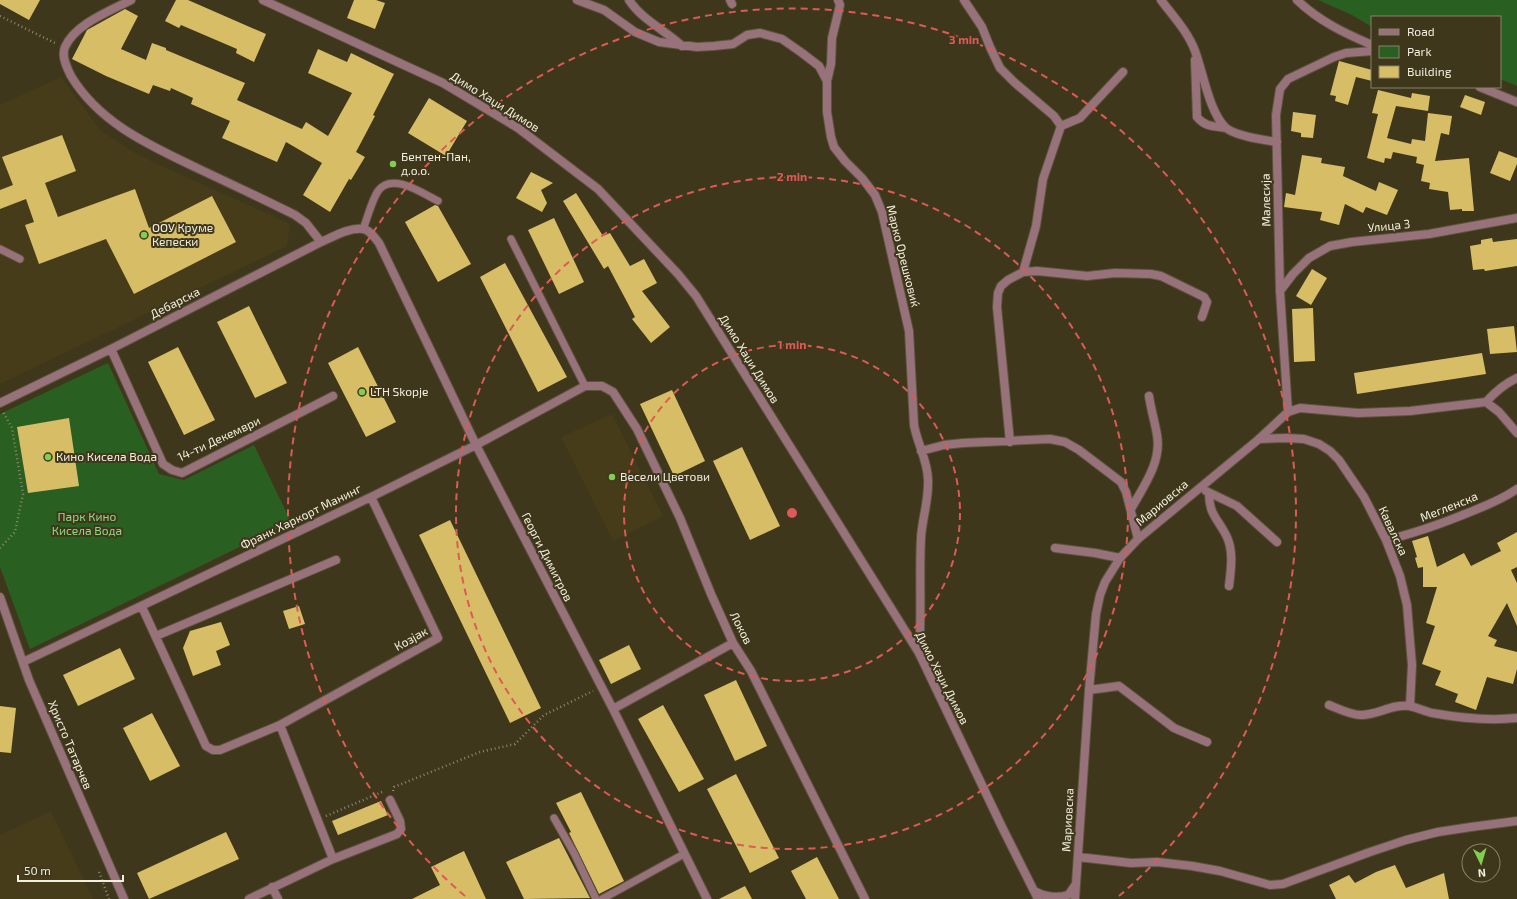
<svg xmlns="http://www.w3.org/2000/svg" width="1517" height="899" font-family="'Exo 2',sans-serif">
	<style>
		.built { fill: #463c19 }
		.green { fill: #296021 }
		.building { fill: #d7be66 }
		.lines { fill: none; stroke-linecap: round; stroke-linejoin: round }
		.service-casing { stroke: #5c543b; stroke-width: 9 }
		.minor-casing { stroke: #5c543b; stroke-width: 10 }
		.tertiary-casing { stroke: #5c543b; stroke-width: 10 }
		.path { stroke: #8e8771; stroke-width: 2.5; stroke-dasharray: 1 3; stroke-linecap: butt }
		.service { stroke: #98727b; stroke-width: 7 }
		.minor { stroke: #98727b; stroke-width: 8 }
		.tertiary { stroke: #98727b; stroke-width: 8 }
		.ring { fill: none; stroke: #dd5a56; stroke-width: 2; stroke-dasharray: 7 5 }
		.poi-dot { fill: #7fd052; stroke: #3f371c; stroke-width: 1.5 }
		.labels { text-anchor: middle; stroke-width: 4; stroke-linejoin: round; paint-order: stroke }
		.street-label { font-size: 12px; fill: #f3efde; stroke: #3f371c }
		.poi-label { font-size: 12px; fill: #f3efde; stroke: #3f371c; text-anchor: start }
		.park-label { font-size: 12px; fill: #8eda82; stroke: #3f371c }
		.centre { fill: #dd5a56; stroke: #3f371c; stroke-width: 2 }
		.ring-label { font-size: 12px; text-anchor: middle; font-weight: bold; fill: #dd5a56; stroke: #3f371c; stroke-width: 4; stroke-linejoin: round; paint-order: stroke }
	</style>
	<rect width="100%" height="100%" fill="#3f371c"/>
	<path class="built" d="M61,77L101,131L138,155L290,224L287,246L0,384V105Z
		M612,414L663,516L613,541L561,437Z
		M51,811L93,899H0V835Z"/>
	<path class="green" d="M1318,0H1517V86L1500,79V17H1372V27L1352,15Z
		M108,363L159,474L184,480L254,445L291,522L30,649L0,567V414Z"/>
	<path class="building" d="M0,0H40L29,20L0,4Z
		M176,0H188L266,34L254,62L236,53L237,49L181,25L179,28L165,21Z
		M354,0H376L385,3L375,29L347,18Z
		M125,9L138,16L121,49L146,60L152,43L166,48V50L245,83L237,100L302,129L306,122L328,136L352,93L308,73L318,49L347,62L351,53L394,74L373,115L375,116L356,152L365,157L351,180L349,179L330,212L303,195L322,163L286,142L277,162L222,138L230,121L191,104L193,98L171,88L170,91L153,85L149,94L106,76L72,59L87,30Z
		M1339,61L1372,70V81L1356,77L1348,105L1335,101L1336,96L1330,95Z
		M1378,90L1411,98L1412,93L1430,96L1428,111L1396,106L1387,138L1411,144L1412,139L1425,141L1428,113L1452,116L1449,135L1441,133L1435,161L1469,158L1474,211H1462V209L1450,210L1448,192L1429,189L1430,183L1421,181L1424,165L1416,163L1417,157L1393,152L1391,159L1385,158L1384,163L1367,158L1378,114L1372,113Z
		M1465,95L1485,102L1481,115L1460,107Z
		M429,98L467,121L446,156L408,133Z
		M1293,112L1316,115L1313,138L1301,137V133L1291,131Z
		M62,135L76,171L45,183L58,217L135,189L149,228L212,196L236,242L134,294L106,239L39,264L25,225L34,222L26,199L0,209V190L13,185L2,157Z
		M1499,151L1517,158V164L1510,181L1490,173Z
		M1302,155L1322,158L1321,163L1345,167L1343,176L1376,191L1379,182L1398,190L1387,215L1366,207L1363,213L1345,204L1339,225L1320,220L1322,212L1284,207L1286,193L1295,195Z
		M531,172L553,183L541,190L547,203L542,212L516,198Z
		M576,193L603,236L610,233L630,266L644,259L657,283L642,291L670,327L651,343L632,319L635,317L608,266L604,269L563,201Z
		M435,205L438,206L471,264L438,282L405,222Z
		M554,218L584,282L559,294L528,230Z
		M1492,238L1493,242L1517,239V266L1485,271L1484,269L1473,270L1470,246L1481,244V240Z
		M505,263L567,377L538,392L480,277Z
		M1312,269L1327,278L1311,305L1296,296Z
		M249,306L287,383L255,398L217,322Z
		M1313,308L1315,361L1294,362L1292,309Z
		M1514,326L1517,352L1490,354L1487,329Z
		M178,347L215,420L184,435L148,362Z
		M358,347L396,422L366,437L328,363Z
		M1482,353L1486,374L1357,394L1354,373Z
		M672,390L705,461L674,476L640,404Z
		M69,418L79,486L28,493L17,427Z
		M742,447L780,526L750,540L713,461Z
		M450,520L541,708L510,723L419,535Z
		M1517,532V567L1511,570L1517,583V626L1507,603L1488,636L1497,640L1494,646L1517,652V669L1513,684L1487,677L1476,710L1455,702L1458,694L1435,685L1441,671L1422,664L1435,626L1426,623L1437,587H1423V567L1418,568L1415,558L1417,557L1412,541L1428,536L1437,567L1464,553L1471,566L1501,551L1497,543Z
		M299,606L305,624L289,629L283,611Z
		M221,622L230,645L216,651L221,665L193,676L183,648L190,631Z
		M629,645L641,669L611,684L599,660Z
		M120,648L135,679L78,706L63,675Z
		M736,680L767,746L735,761L704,695Z
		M663,705L704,779L679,792L638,719Z
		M0,706L16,708L11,753L0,752Z
		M152,713L180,766L150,781L123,728Z
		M736,774L779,858L750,873L707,789Z
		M581,792L624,881L599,894L569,833L571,832L556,803Z
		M381,801L388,815L338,835L332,821Z
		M226,832L239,859L149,899L137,873Z
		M559,838L590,898L524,899L506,862Z
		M464,851L486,899H412L440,885L431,867Z
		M817,857L839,899H806L791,871Z
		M1395,865L1406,888L1444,873L1449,899H1336L1329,885L1349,875L1355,883L1376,872Z
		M745,886L752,899H719Z"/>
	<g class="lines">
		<defs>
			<path id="service" d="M363,229C368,217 371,202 378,191C392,172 422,193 438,201
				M511,239L585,386
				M0,249L20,259
				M554,818L574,853L596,899
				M602,899L684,854"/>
			<path id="minor" d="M131,0C110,11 75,24 65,47C61,56 67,68 71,76C100,124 151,146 199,169C231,184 263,199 295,215L306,223L321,242
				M263,0L443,83L518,128L598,189L678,274L696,296L919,653L1002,827L1038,899
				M577,0L604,10L635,32L659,42L697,47L714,46L733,44L747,35L760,33L782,39L802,53L819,66L827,81V112L831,137L834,147L845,161L862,178L875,195L882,212L909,331L914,425C917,443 928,461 928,480C929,500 922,519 921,538C919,576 922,615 919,653
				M629,0C642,20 665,30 682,46
				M730,0L732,4
				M964,0L982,27L990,47L1000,68L1014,82L1054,116L1061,126
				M1161,0C1173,16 1188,32 1195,51C1203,72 1209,111 1225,127C1234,136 1264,140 1277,142
				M1297,0C1319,21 1344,33 1372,45
				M1195,60L1197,117C1205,127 1214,126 1226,128
				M827,81L831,64L832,38L840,5L838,0
				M1480,87L1517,102
				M1023,272L1036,226L1043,179L1061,126L1080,118L1123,72
				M1280,291L1293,274L1309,258L1330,246L1352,242L1429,234L1517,218
				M111,349L163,464L172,470L182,473L333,396
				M1486,402C1496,391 1504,384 1517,378
				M0,403L111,349L321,242C333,237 349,227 363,229C370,230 375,238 379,243L476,445L613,709L707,899
				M1288,412L1280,291L1276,115L1280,89L1288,79L1334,57L1346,53L1372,51
				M1259,439L1287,438L1304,439L1319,444L1330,451L1339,460L1364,497L1386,540L1400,576L1407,605L1412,665L1410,706
				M1010,442L997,307L998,293L1001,286L1008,280L1023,272L1037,271L1087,276L1115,273L1151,274L1161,276L1204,297L1207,302L1202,317
				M921,451L944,445L963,443L1050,439L1065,442L1079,450L1121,482L1126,492L1138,539
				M1206,491L1237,506L1277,542
				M1209,493C1209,514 1217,518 1226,535C1234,550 1231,570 1229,586
				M1131,509C1143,487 1162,462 1157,435C1155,422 1151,410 1149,396
				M1386,540C1417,533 1446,522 1475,510C1490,504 1504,498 1517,489
				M1055,548L1095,553L1120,558
				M142,607L206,746L213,750H220L280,725L438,638L371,497
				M156,636L336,560
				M23,662L371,497L476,445L585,386H602L613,392L637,429L680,518L711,594L733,643L751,671L865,899
				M1089,690L1119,686L1174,728L1207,742
				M1329,705C1339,709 1351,715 1361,715C1378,715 1391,704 1409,706C1416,707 1424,711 1432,713C1460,718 1489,721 1517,718
				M613,709L733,643
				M280,725L333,859
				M1078,857L1131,863L1157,862L1192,866L1220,871L1270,885L1283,884L1370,852L1406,840L1438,832L1471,827L1517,821
				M272,887L278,899
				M1034,891C1043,896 1057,899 1068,895C1071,892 1073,888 1076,884
				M249,899L333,859L397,834L401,829L400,821L390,800
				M1075,899L1089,690L1096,614L1100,595L1105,582L1120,558L1138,539L1259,439L1288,412L1300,408L1358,413L1410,411L1486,402L1499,412L1517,433"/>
			<path id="tertiary" d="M0,597L29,680L124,899"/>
		</defs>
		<use href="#service" class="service-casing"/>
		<use href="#minor" class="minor-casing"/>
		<use href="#tertiary" class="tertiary-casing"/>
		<path class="path" d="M0,16L55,43
			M0,548L15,532L23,494L12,428L3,412
			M393,791L394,787L480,752L515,744L544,715L593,691
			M326,816L382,792
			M99,872L109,899"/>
		<use href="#service" class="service"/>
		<use href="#minor" class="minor"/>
		<use href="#tertiary" class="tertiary"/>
	</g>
	<g class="ring">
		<circle cx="792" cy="513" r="168"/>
		<circle cx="792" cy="513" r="336"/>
		<path d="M465 896A504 504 0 1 1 1119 896"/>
	</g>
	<g class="poi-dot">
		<circle cx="393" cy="164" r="4"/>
		<circle cx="144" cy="235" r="4"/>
		<circle cx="362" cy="392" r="4"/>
		<circle cx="48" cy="457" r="4"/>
		<circle cx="612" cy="477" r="4"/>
	</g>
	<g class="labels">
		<g class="street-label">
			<text transform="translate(495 102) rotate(32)" y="4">Димо Хаџи Димов</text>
			<text transform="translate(1266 200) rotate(-91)" y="4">Малесија</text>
			<text transform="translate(1389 226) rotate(-6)" y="4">Улица 3</text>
			<text transform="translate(903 256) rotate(76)" y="4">Марко Орешковиќ</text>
			<text transform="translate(175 303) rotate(-27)" y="4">Дебарска</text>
			<text transform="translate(749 359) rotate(58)" y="4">Димо Хаџи Димов</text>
			<text transform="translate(219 439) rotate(-25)" y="4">14-ти Декември</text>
			<text transform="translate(1162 503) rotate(-40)" y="4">Мариовска</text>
			<text transform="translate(1449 507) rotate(-22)" y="4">Мегленска</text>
			<text transform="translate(301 517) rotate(-26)" y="4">Франк Харкорт Манинг</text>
			<text transform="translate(1393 531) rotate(65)" y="4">Кавалска</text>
			<text transform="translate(547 557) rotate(63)" y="4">Георги Димитров</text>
			<text transform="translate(741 628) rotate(63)" y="4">Локов</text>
			<text transform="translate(411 639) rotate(-29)" y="4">Козјак</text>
			<text transform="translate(942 678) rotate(63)" y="4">Димо Хаџи Димов</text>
			<text transform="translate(70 745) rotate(67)" y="4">Христо Татарчев</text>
			<text transform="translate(1068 820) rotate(-87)" y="4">Мариовска</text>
		</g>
		<g class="poi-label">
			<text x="401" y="161">Бентен-Пан,<tspan x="401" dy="14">д.о.о.</tspan></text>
			<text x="152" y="232">ООУ Круме<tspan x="152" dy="14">Кепески</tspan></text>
			<text x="370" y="396">LTH Skopje</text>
			<text x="56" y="461">Кино Кисела Вода</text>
			<text x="620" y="481">Весели Цветови</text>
		</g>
		<g class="park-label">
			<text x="87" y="521">Парк Кино<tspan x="87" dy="14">Кисела Вода</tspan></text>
		</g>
	</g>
	<circle cx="792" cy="513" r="6" class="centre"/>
	<g class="ring-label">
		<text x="964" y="44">3 min</text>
		<text x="792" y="181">2 min</text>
		<text x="792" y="349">1 min</text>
	</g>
	<rect x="1371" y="16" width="130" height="72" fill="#3f371c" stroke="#87816a"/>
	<rect x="1379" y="29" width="20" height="6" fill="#98727b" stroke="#87816a"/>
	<text x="1407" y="36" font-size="12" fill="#f3efde">Road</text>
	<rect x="1379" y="46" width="20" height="12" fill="#296021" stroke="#87816a"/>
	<text x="1407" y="56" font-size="12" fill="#f3efde">Park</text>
	<rect x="1379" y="66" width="20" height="12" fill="#d7be66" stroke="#87816a"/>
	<text x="1407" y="76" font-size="12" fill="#f3efde">Building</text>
	<g transform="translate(1481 863) rotate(175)"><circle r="19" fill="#3f371c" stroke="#87816a"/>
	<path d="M0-3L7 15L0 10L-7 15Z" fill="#7fd052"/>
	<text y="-6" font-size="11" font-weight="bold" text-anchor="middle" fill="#f3efde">N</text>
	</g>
	<path d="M18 875v6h105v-6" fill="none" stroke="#f3efde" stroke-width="2"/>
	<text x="24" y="875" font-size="12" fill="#f3efde" stroke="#3f371c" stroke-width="3" paint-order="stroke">50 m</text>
</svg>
